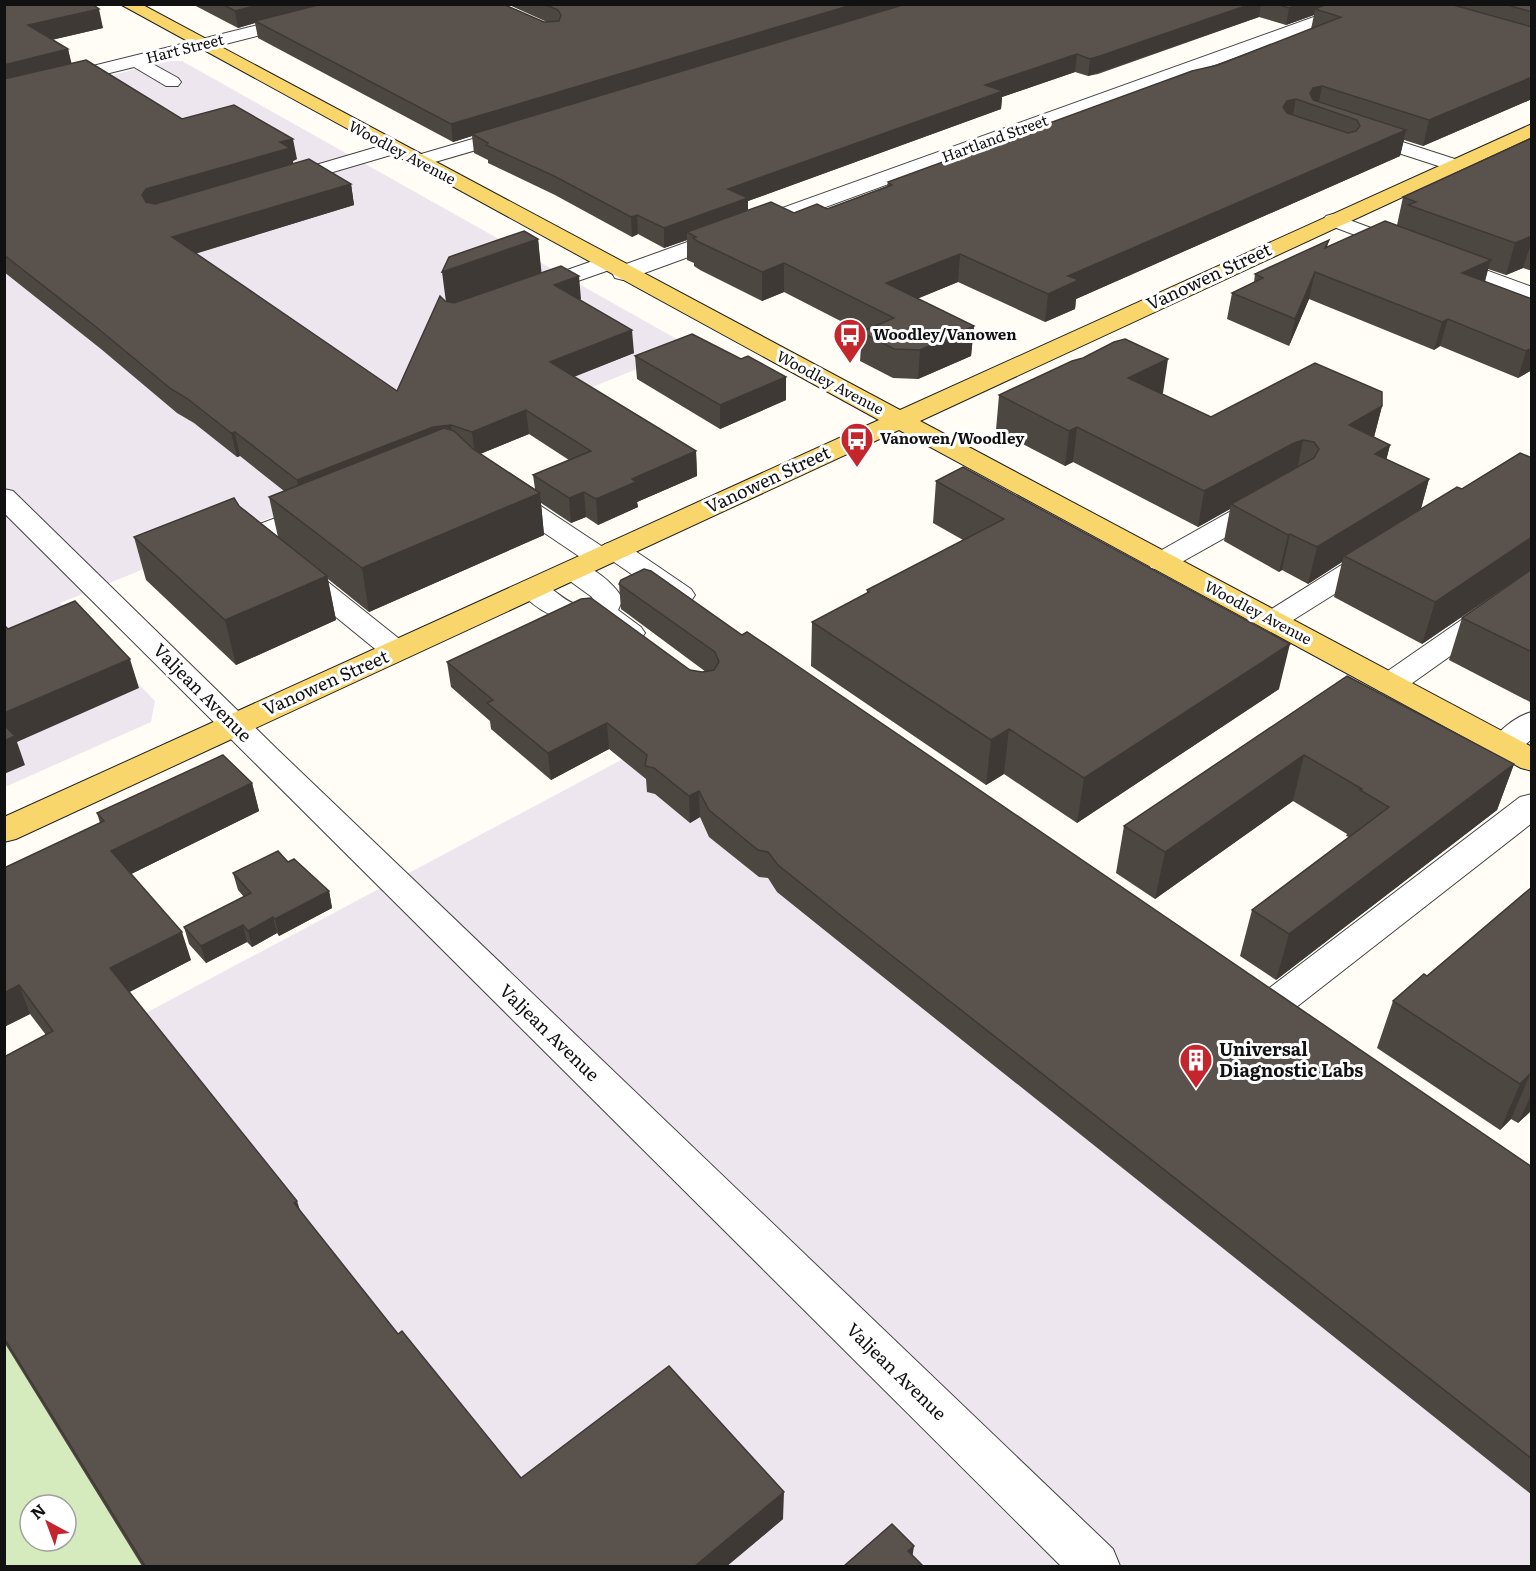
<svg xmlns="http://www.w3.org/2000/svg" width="1536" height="1571" font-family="Literata,serif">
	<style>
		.industrial { fill: #eee6ef }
		.green { fill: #d5ebbd; fill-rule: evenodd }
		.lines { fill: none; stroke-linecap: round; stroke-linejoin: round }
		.minor-casing { stroke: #444; stroke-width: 2 }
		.major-casing { stroke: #222; stroke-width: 2 }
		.minor { fill: #fff; fill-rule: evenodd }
		.major { fill: #f9d66b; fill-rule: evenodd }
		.wall { fill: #4d4742; fill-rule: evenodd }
		.shaded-wall { fill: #3f3936 }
		.building { fill: #5a524d; stroke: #3f3936; stroke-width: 1.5; fill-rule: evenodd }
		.labels { text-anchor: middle; stroke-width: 6; stroke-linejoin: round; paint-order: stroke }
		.far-street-label { font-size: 15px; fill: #111; stroke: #fff }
		.far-poi-label { font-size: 15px; font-weight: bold; fill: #111; stroke: #fff; text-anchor: start }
		.street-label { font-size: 18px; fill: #111; stroke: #fff }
		.poi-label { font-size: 18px; font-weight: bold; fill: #111; stroke: #fff; text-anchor: start }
	</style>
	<rect width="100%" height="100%" fill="#fffdf5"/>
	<path class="industrial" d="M169,61H182L691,347L60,603L155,701L151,722L5,787L4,102Z
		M775,678L1531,1203V1566H143L5,1088Z"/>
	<path class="green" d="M5,1339L143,1566H5ZM30,1505H66V1541H30Z"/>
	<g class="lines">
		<defs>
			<path id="minor" d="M343,4H373L371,7L151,63L178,78L181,82L178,86H166L134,67L4,99V88Z
				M1350,4H1375L1373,7L631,278L623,280L615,278L612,273L615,268Z
				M517,126L524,128L527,132L524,136L418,167L411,165L408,161L411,157Z
				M1359,128L1461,161L1464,165L1461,169L1454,171L1352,138L1349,134L1352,130Z
				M394,142L401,144L404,148L401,152L282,187L275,185L272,181L275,177Z
				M1333,214L1532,287V302L1326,224L1323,220L1326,216Z
				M607,256L615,258L618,263L615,268L535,296L527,294L524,289L527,284Z
				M506,487L515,489L603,547L605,544L615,542L625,544L691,589L695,595L691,601L681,604L671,601L611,560L609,563L599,565L589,563L497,501L493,495L497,489Z
				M4,489L13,491L277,749L1113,1549L1120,1566H1061L4,513Z
				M1266,495L1276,497L1279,503L1276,509L1171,568L1161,570L1151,568L1147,562L1151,556L1256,497Z
				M316,503L326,505L330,511L326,517L274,539L407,645L411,651L407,657L396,660L385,657L250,547L246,541L250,530L257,525Z
				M1377,547L1387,549L1391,555L1387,561L1282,627L1272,630L1262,627L1257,621L1262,615L1367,549Z
				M573,561C592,566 613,582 623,599L618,610L641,627L645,633L641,639C621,644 610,632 594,621C567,627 534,611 518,588L522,582C554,574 565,617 593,601L592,597L563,576L559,570L563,564Z
				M1532,576V598L1401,691L1390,693L1379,691L1375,684L1379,677L1522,578Z
				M1532,712V739C1518,751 1511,758 1493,753L1488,746C1497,732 1515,716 1532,712Z
				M1532,794V823L1290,1012L1277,1016L1264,1012L1258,1002L1264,992L1520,797Z"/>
			<path id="major" d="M120,4H141L900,410L1532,124V137L920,421L1532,747V771L1521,768L899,430L16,839L4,842V817L879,420Z"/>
		</defs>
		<use href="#minor" class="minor-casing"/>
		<use href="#major" class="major-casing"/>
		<use href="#minor" class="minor"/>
		<use href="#major" class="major"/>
	</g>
	<path class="wall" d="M4,4L103,28L52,40L68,49L71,64L182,119L297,159L293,161V164L351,184L354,205L195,254L397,391L445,301L446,302L538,239L541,273L581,299L579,300L634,353L574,377L696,451L697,476L637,502L638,507L598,525L586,517L571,523L541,503L544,535L369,612L328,579L336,620L236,665L146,580L134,537L239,506L278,537L269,497L284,491L240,456L237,457L194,423L177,413L101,349L4,272ZM529,434L569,460L533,475L535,489L480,454Z
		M192,4H503L544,22H547L507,4H1532V99L1423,146L1404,140L1400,156L1076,299L1075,309L1045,322L958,282L917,299L974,326L971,356L918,379L893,378L860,361L862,332L784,292L762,301L700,270L694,266V263L687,260V240L664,248L638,234L632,237L555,195L488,163V160L474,153L472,136L453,142L258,38L255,23L238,28ZM1314,15L1311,29L1218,65L888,182L887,186L827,209L794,213L748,210V201L1001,109L1002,97L1075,72L1088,76L1098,74L1259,17L1286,25Z
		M1532,138V271L1523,268L1506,275L1488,269L1485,282L1532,299V370L1518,378L1440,346L1434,350L1309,299L1289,346L1227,319L1232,293L1254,282L1255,274L1329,240L1327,247L1397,225L1403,197Z
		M635,356L741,359L786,377V400L720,429L637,379Z
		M1163,393L1161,394L1211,417L1382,406L1374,437L1390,445L1386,460L1429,479L1421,509L1462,489L1532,458V703L1449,660L1462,618L1522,576L1422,644L1334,597L1342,562L1308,584L1282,570L1279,572L1224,541L1230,509L1198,527L1073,462L1065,466L996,430L999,395Z
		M963,467L1279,689L1077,823L1004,774L986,785L811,666L812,622L867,593V590L963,540L933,523L936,481Z
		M619,584L742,635L1532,1167V1495L843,945L777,892L768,878L759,877L709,837L700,817L690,823L655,794L647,792L646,779L609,749L551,780L491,729L490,721L451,687L447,662L690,670L702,672H706L621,609Z
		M1347,676L1514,764L1497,810L1276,980L1240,956L1252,910L1349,837L1346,836L1347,834L1293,801L1155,899L1116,873L1124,826Z
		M252,783L259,811L131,874L191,960L129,992L300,1212L398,1334L521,1478L783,1519L727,1566H142L4,1342V1057L46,1035L30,1014L4,1027V868L100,823L97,813Z
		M288,862L329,891L332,908L279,936L277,933L252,947L247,942L206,963L189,944L184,927L244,897L238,890L233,873Z
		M1532,887V1110L1518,1123L1511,1119L1500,1130L1377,1048L1393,1001L1427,976Z"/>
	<path class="shaded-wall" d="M262,4H332L255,21V23L238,28L235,11Z
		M855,4H910L472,134V136L453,142L451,124Z
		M1251,4H1261L1259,17L1088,76L1090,59Z
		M1299,4H1342L1315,9L1314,15L1286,25L1289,8Z
		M99,9L103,28L33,44L28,25Z
		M68,49L73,69L4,86V65Z
		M1077,54L1075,72L1002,97L1001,109L748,201V218L687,232V240L664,248V228L728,189L985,85Z
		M1532,77V99L1423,146L1429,120Z
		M1322,86L1318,107L1310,93L1313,88Z
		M1296,99L1291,125L1283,107L1287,101Z
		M1406,130L1400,156L1076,299L1075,309L1045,322L1048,294L1068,276Z
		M293,139L297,159L293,161L294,169L151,211L142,195L146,189L280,142Z
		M351,184L354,205L177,259L172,237Z
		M637,215L638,234L632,237L631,217Z
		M1532,236V240L1523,268L1506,275L1515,243Z
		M538,239L542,277L447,310L442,272Z
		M960,254L958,282L884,312L886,283Z
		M1491,260L1483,286L1462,273Z
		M784,263V292L762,301V272Z
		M1315,272L1309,299L1289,346L1295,319Z
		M579,276L581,299L556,308L554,285Z
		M1448,319L1440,346L1434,350L1442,322Z
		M974,326L971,356L918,379L920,350Z
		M632,330L634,353L552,385L550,362Z
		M1532,348V370L1518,378L1526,351Z
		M1168,359L1163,393L1123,413L1128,378Z
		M786,377V400L720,429V405Z
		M1382,406L1373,441L1349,425Z
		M526,410L529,434L475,456L472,432Z
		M451,425L454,449L302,505L297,480L433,427Z
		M1077,427L1073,462L1065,466L1069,431Z
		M235,432L240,456L237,457L231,433Z
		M1303,440L1296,476L1231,504L1230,509L1198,527L1204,491L1294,443Z
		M1390,445L1381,481L1375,454Z
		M696,451L697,476L637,502L638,507L598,525L596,499L632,479Z
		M1429,479L1419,515L1344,556L1342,562L1308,584L1317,547Z
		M584,492L586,517L571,523L569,498Z
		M540,493L544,535L369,612L362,568Z
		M1290,534L1282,570L1279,572L1288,535Z
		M1532,537V575L1521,576L1422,644L1435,602Z
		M327,576L336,620L236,665L225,620Z
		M1290,644L1279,689L1077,823L1084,778Z
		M130,659L139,688L17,742L25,765L4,774V713Z
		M607,723L609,749L551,780L548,753Z
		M1009,729L1004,774L986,785L991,740Z
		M1304,755L1293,801L1155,899L1165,852Z
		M1514,764L1497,810L1276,980L1289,934Z
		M252,783L259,811L121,879L111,851Z
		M699,791L700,817L690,823L689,796Z
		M329,891L332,908L279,936L275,919Z
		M273,917L277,933L252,947L248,931Z
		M243,925L247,942L206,963L201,946Z
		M182,932L191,960L120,997L110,968Z
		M19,985L30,1014L4,1027V993Z
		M1531,1072L1511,1119L1500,1130L1520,1084Z
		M1532,1093V1110L1518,1123Z
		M297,1201L306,1229L294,1203Z
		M784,1492L783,1519L727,1566H695Z
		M914,1546L911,1566L908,1551Z"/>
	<path class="building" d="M4,4H92L99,9L28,25L68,49L4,65Z
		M222,4H262L235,11Z
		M322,4H503L544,22L559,21L561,15L558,10L544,4H855L451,124L255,21Z
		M906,4H1251L1100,56L1090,59L1077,54L985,85L1003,91L728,189L748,198L664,228L637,215L631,217L554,176L486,145L488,143L472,134Z
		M1276,4H1299L1289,8Z
		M1327,4H1450L1532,27V77L1429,120L1322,86L1313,88L1310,93L1313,100L1406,130L1068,276L1079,280L1048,294L960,254L886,283L974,326L920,350L894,349L861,332L894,318L784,263L762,272L699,242L693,238L696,237L687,232L771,202L794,213L817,204L827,209L892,185L888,182L1192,71L1218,65L1341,17L1315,9ZM1296,99L1357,120L1360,126L1356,131L1348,133L1287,113L1283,107L1287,101Z
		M1504,4H1532V12Z
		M86,60L182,119L234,105L293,139L280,142L290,148L146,189L142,195L146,202L155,204L309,159L351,184L172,237L397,391L440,296L445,301L454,303L561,266L579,276L554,285L632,330L550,362L696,451L632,479L636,482L596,499L584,492L569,498L533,475L591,451L526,410L472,432L451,425L433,427L297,480L235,432L231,433L188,399L171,389L95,326L4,255V79Z
		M1532,138V236L1515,243L1408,205L1416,202L1403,197Z
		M1385,221L1491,260L1462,273L1532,299V348L1526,351L1448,319L1442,322L1315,272L1295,319L1232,293L1263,278L1255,274L1329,240L1325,248Z
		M524,231L538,239L442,272L449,257Z
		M692,334L741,359L748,356L786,377L720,405L635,356Z
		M1125,339L1168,359L1128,378L1211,417L1315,363L1382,392V406L1349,425L1390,445L1375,454L1429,479L1317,547L1290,534L1288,535L1231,504L1314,458L1319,449L1314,442L1303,440L1294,443L1204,491L1077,427L1069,431L999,395L1072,361L1083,358L1114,342Z
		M444,428L454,431L473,449L540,493L362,568L269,497Z
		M1520,453L1532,458V537L1435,602L1344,556L1457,487L1462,489Z
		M963,467L1290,644L1084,778L1009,729L991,740L812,622L869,592L867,590L1004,519L936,481Z
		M234,498L239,506L327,576L225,620L134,537Z
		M644,569L651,571L742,635L747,632L783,656L1532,1167V1459L844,918L778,865L768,852L758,850L709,810L699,791L689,796L654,768L645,766L647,755L607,723L548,753L487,703L493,700L447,662L581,599L591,598L690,670L702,672L714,670L719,662L715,652L619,584L621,580Z
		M1532,569V652L1462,618Z
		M75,601L130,659L4,713V625L8,629Z
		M1347,676L1514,764L1289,934L1252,910L1389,807L1360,790L1362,789L1304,755L1165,852L1124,826Z
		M4,725L15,736L4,741Z
		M223,755L252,783L111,851L182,932L110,968L297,1201L294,1203L398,1334L402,1331L521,1478L669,1366L784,1492L695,1566H145L4,1338V1057L53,1031L19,985L4,993V868L104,821L97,813Z
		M278,851L288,862L294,859L329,891L275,919L273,917L248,931L243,925L201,946L184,927L251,893L233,873Z
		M1532,887V1072L1520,1084L1393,1001L1424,974L1427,976Z
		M892,1524L914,1546L908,1551L923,1566H844Z"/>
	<defs>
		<symbol id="bus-pin" viewBox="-11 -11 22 30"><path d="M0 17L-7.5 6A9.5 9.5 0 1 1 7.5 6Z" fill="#c4262e" stroke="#fff"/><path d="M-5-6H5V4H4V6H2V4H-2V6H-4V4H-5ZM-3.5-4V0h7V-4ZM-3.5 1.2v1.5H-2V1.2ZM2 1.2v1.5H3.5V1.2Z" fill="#fff"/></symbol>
		<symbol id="building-pin" viewBox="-11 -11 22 30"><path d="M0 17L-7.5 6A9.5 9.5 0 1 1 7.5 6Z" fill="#c4262e" stroke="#fff"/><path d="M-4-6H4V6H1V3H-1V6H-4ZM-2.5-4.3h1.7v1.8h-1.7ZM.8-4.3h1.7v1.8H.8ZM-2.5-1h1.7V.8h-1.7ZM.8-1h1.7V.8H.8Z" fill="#fff"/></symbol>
	</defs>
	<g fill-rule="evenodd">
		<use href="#bus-pin" x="831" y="316" width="38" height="52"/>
		<use href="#bus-pin" x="838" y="420" width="38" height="52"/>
		<use href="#building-pin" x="1177" y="1041" width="38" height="52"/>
	</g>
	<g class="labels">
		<g class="far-street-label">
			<text transform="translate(185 49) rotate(-14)" y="5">Hart Street</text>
			<text transform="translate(995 139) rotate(-20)" y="5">Hartland Street</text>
			<text transform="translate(402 153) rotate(28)" y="5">Woodley Avenue</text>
			<text transform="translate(830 383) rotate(28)" y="5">Woodley Avenue</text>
			<text transform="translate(1258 613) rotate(28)" y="5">Woodley Avenue</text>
		</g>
		<g class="far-poi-label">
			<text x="873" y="340">Woodley/Vanowen</text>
			<text x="880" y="444">Vanowen/Woodley</text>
		</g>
		<g class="street-label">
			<text transform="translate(1209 277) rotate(-25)" y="6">Vanowen Street</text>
			<text transform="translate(768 480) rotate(-25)" y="6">Vanowen Street</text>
			<text transform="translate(326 683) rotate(-24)" y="6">Vanowen Street</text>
			<text transform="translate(202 693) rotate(45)" y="6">Valjean Avenue</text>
			<text transform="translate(549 1033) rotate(44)" y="6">Valjean Avenue</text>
			<text transform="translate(896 1372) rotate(44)" y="6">Valjean Avenue</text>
		</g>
		<g class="poi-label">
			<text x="1219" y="1056">Universal<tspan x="1219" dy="21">Diagnostic Labs</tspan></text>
		</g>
	</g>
	<rect width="1536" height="1571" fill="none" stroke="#111111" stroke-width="12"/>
	<g transform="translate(48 1523) rotate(319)"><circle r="28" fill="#ffffff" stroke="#a0a0a0" stroke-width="1.5"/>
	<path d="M0-4.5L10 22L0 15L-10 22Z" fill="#c4262e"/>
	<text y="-9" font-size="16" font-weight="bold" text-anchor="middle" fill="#111111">N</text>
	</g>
</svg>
